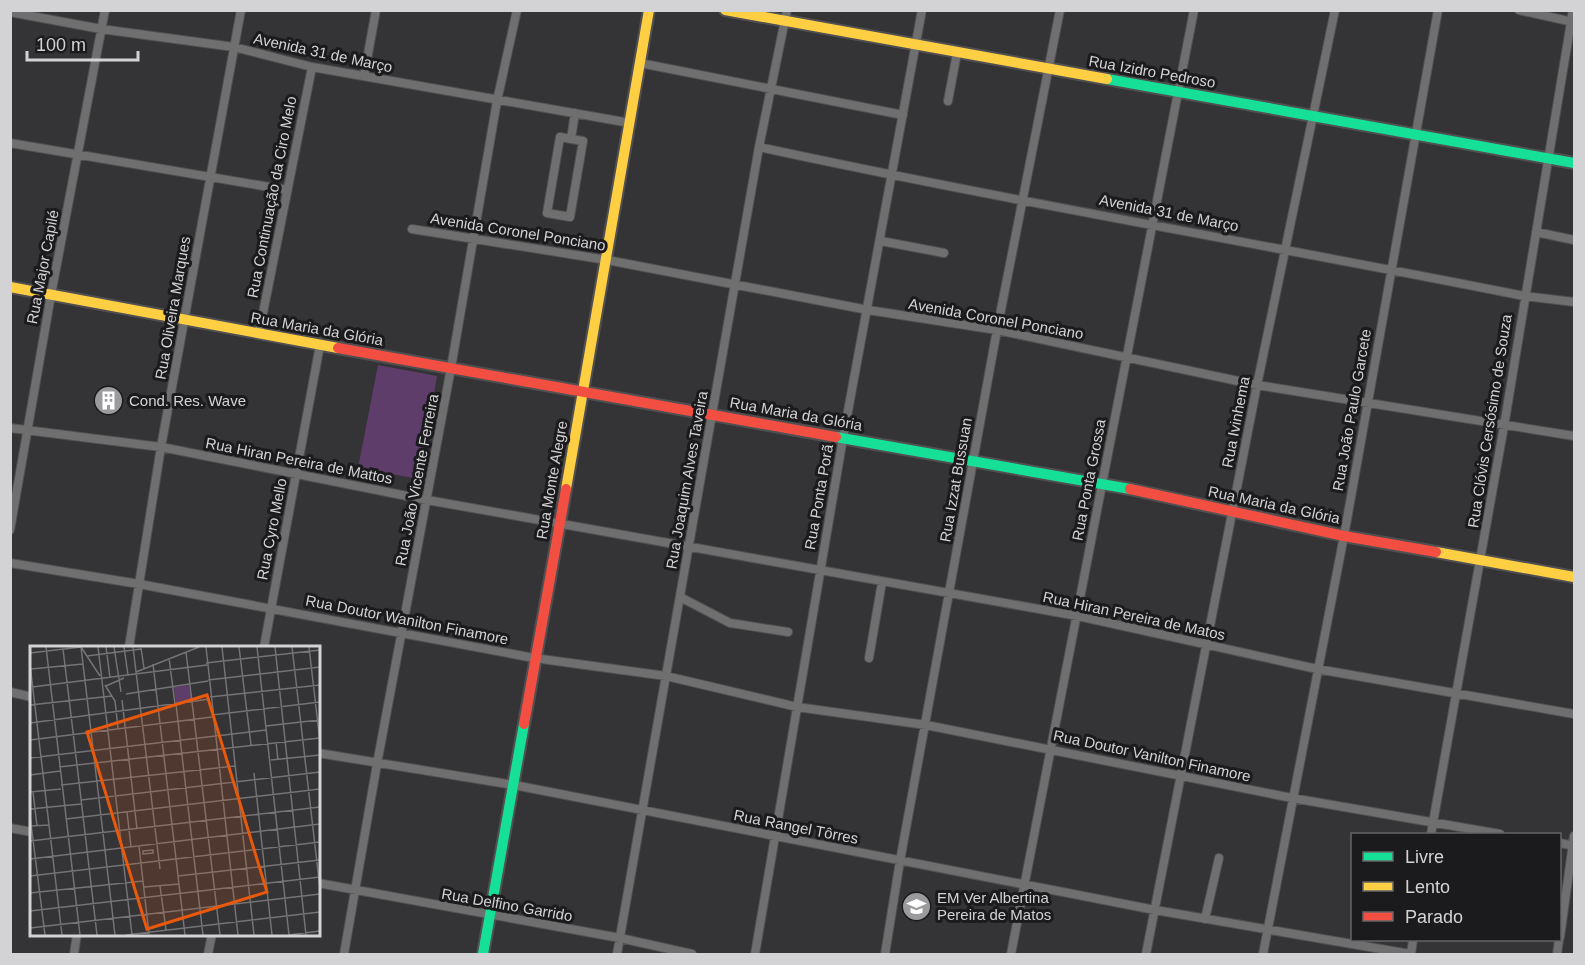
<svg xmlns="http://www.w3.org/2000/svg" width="1585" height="965" font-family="Helvetica,sans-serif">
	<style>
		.green { fill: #5e3d6b }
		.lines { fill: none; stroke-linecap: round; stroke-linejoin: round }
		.street-casing { stroke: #504f51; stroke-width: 10 }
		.fast-casing { stroke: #504f51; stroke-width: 14 }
		.slow-casing { stroke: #504f51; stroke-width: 14 }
		.jam-casing { stroke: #504f51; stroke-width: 14 }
		.street { stroke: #706f70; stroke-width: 8 }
		.fast { stroke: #16e098; stroke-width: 10 }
		.slow { stroke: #ffcf43; stroke-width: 10 }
		.jam { stroke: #f24e42; stroke-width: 10 }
		.labels { text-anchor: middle; stroke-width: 6; stroke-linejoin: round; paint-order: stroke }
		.street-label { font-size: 15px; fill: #d3d2d4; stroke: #1b1a1c }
		.poi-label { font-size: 15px; fill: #d3d2d4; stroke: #1b1a1c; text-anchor: start }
		.inset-road { fill: none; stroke: #747375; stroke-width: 1.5 }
		.view { fill: #e8590c; fill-opacity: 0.15; stroke: #e8590c; stroke-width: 3 }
		.inset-edge { fill: none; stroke: #d3d2d4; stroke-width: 3 }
	</style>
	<rect width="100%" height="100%" fill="#343335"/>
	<path class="green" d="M378,365L437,376L419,479L358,468Z"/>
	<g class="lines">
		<defs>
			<path id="street" d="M1519,10L1573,22
				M10,12L101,29L234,47L312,67L630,123
				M640,63L903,115
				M364,76L376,10
				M948,101L957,53
				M560,137L583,141L570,217L547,213Z
				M571,139L575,113
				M10,143L287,190
				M759,147C1013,202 1269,245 1524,296L1574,302
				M412,229L607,260L868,310L997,330L1257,385L1574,436
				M1536,232L1574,240
				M881,241L944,253
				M259,333L312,67
				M10,428L161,447L427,500L1078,616L1317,669L1574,714
				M10,530L51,295L105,10
				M10,563L139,584L534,658L666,676L797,707L926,725L1292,798L1500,834
				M680,597L730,623L788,632
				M129,647L161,447L241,10
				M264,647L320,345
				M869,658L882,582
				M10,692L32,697
				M318,753L514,785L1155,910L1410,954
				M10,828L32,832
				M1431,834L1504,426L1573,10
				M1560,843L1574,846
				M318,883L620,938L692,954
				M1205,919L1219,858
				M1560,937L1574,836
				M74,954L77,934
				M208,954L212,934
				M344,954L377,764L451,368L497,101L517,10
				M617,954L759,147L787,10
				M755,954L843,438L922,10
				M885,954L900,861L997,330L1060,10
				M1011,954L1194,10
				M1146,954L1257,385L1335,10
				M1263,954L1344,536L1438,10
				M1411,954L1413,940
				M1557,954L1559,940"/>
			<path id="fast" d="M1107,79L1574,163
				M836,437L1130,489
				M483,954L524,724"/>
			<path id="slow" d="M725,10L1107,79
				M10,287L338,348
				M566,489L649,10
				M1436,552L1574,577"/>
			<path id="jam" d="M338,348L836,437
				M1130,489L1344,536L1436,552
				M524,724L566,489"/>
		</defs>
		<use href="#street" class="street-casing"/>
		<use href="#fast" class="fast-casing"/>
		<use href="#slow" class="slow-casing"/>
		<use href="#jam" class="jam-casing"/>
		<use href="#street" class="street"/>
		<use href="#fast" class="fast"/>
		<use href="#slow" class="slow"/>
		<use href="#jam" class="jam"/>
	</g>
	<defs>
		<symbol id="building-disc" viewBox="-11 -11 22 22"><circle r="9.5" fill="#9b9a9c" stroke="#1b1a1c"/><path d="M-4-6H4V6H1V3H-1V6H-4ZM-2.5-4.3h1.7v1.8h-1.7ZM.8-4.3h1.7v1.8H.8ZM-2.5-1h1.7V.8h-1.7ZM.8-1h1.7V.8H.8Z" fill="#fff"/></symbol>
		<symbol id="school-disc" viewBox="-11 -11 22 22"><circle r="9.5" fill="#9b9a9c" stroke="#1b1a1c"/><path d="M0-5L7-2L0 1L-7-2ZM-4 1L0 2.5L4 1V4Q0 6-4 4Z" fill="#fff"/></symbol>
	</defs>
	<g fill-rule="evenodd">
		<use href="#building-disc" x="92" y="384" width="33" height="33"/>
		<use href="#school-disc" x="900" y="890" width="33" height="33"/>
	</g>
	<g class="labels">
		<g class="street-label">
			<text transform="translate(323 53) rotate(12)" y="5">Avenida 31 de Março</text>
			<text transform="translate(1152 72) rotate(10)" y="5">Rua Izidro Pedroso</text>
			<text transform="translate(272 197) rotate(-79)" y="5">Rua Continuação da Ciro Melo</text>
			<text transform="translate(1169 213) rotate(11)" y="5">Avenida 31 de Março</text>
			<text transform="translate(518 232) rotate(9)" y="5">Avenida Coronel Ponciano</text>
			<text transform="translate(43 267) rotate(-79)" y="5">Rua Major Capilé</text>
			<text transform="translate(173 308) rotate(-80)" y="5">Rua Oliveira Marques</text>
			<text transform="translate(996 319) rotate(10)" y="5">Avenida Coronel Ponciano</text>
			<text transform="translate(317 329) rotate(10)" y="5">Rua Maria da Glória</text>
			<text transform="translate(1352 410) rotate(-80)" y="5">Rua João Paulo Garcete</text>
			<text transform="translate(796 414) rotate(10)" y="5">Rua Maria da Glória</text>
			<text transform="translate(1490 421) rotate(-81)" y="5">Rua Clóvis Cersósimo de Souza</text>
			<text transform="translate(1236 422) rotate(-79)" y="5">Rua Ivinhema</text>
			<text transform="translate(299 461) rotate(11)" y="5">Rua Hiran Pereira de Mattos</text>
			<text transform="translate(417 480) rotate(-79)" y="5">Rua João Vicente Ferreira</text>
			<text transform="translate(552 480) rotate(-80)" y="5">Rua Monte Alegre</text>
			<text transform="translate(687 480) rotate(-80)" y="5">Rua Joaquim Alves Taveira</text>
			<text transform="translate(956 480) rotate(-80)" y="5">Rua Izzat Bussuan</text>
			<text transform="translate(1089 480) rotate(-79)" y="5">Rua Ponta Grossa</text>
			<text transform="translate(819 497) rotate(-80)" y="5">Rua Ponta Porã</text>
			<text transform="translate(1274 505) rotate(12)" y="5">Rua Maria da Glória</text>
			<text transform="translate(272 529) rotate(-79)" y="5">Rua Cyro Mello</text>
			<text transform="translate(1134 616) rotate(12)" y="5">Rua Hiran Pereira de Matos</text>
			<text transform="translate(407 620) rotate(11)" y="5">Rua Doutor Wanilton Finamore</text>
			<text transform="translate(1152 756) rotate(12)" y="5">Rua Doutor Vanilton Finamore</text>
			<text transform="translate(796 827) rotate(11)" y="5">Rua Rangel Tôrres</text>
			<text transform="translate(507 905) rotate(10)" y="5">Rua Delfino Garrido</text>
		</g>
		<g class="poi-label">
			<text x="129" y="406">Cond. Res. Wave</text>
			<text x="937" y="903">EM Ver Albertina<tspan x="937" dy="17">Pereira de Matos</tspan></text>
		</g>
	</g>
	<g transform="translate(30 646)">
		<rect width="290" height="290" fill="#343335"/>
		<path d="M159,39L162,55L146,57L144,41Z" fill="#5e3d6b"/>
		<path class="inset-road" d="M16,1L50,289M51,1L85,289M51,1L70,30M68,1L102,289M76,1L80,32M84,1L91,46M94,1L98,29M103,1L130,223M176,1L208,289M192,1L224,289M209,1L221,99M227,1L259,289M245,1L276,289M262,1L290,243M279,1L290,96M111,2L114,22M33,3L47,119M156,6L190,289M0,7L51,1M57,10L111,3M139,12L145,58M176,17L290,4M0,18L32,289M123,18L155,289M1,23L53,18M106,26L169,1M178,34L290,21M75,39L85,55L88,83M76,40L94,32M2,41L177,19M96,48L178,35M180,51L290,39M92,54L107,183M146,58L173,289M0,59L82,50M182,69L290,56M0,77L180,53M236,80L289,74M0,94L182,71M246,96L248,114M0,112L236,84M241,114L290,109M47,119L67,289M29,121L290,92M224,127L242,289M0,129L30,125M31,139L205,120M0,146L31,143M3,146L7,180M51,154L290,126M0,163L51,158M97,166L101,201M0,170L15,289M36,173L290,143M1,180L19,179M0,195L290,161M109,200L119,288M123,204V207L113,208V205ZM0,213L290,178M0,230L290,196M148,230L290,214M130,240L136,284M114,241L149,238M0,247L113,235M0,265L290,231M0,282L290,248M96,289L290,266M259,289L290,285"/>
		<path class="view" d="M177,49L237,246L117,283L57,86Z"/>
		<rect width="290" height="290" class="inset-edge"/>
	</g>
	<rect width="1585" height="965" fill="none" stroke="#d3d2d4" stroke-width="24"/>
	<rect x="1351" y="833" width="210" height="108" fill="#1b1a1c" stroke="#656466" stroke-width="1.5"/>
	<rect x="1363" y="852" width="30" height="9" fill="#16e098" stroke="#656466" stroke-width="1.5"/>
	<text x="1405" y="863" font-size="18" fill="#d3d2d4">Livre</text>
	<rect x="1363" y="882" width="30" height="9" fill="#ffcf43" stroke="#656466" stroke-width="1.5"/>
	<text x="1405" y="893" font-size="18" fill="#d3d2d4">Lento</text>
	<rect x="1363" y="912" width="30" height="9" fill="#f24e42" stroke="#656466" stroke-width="1.5"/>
	<text x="1405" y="923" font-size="18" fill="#d3d2d4">Parado</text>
	<path d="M27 51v9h111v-9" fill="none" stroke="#d3d2d4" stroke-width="3"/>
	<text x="36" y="51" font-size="18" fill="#d3d2d4" stroke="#1b1a1c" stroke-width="4.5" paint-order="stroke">100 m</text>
</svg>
